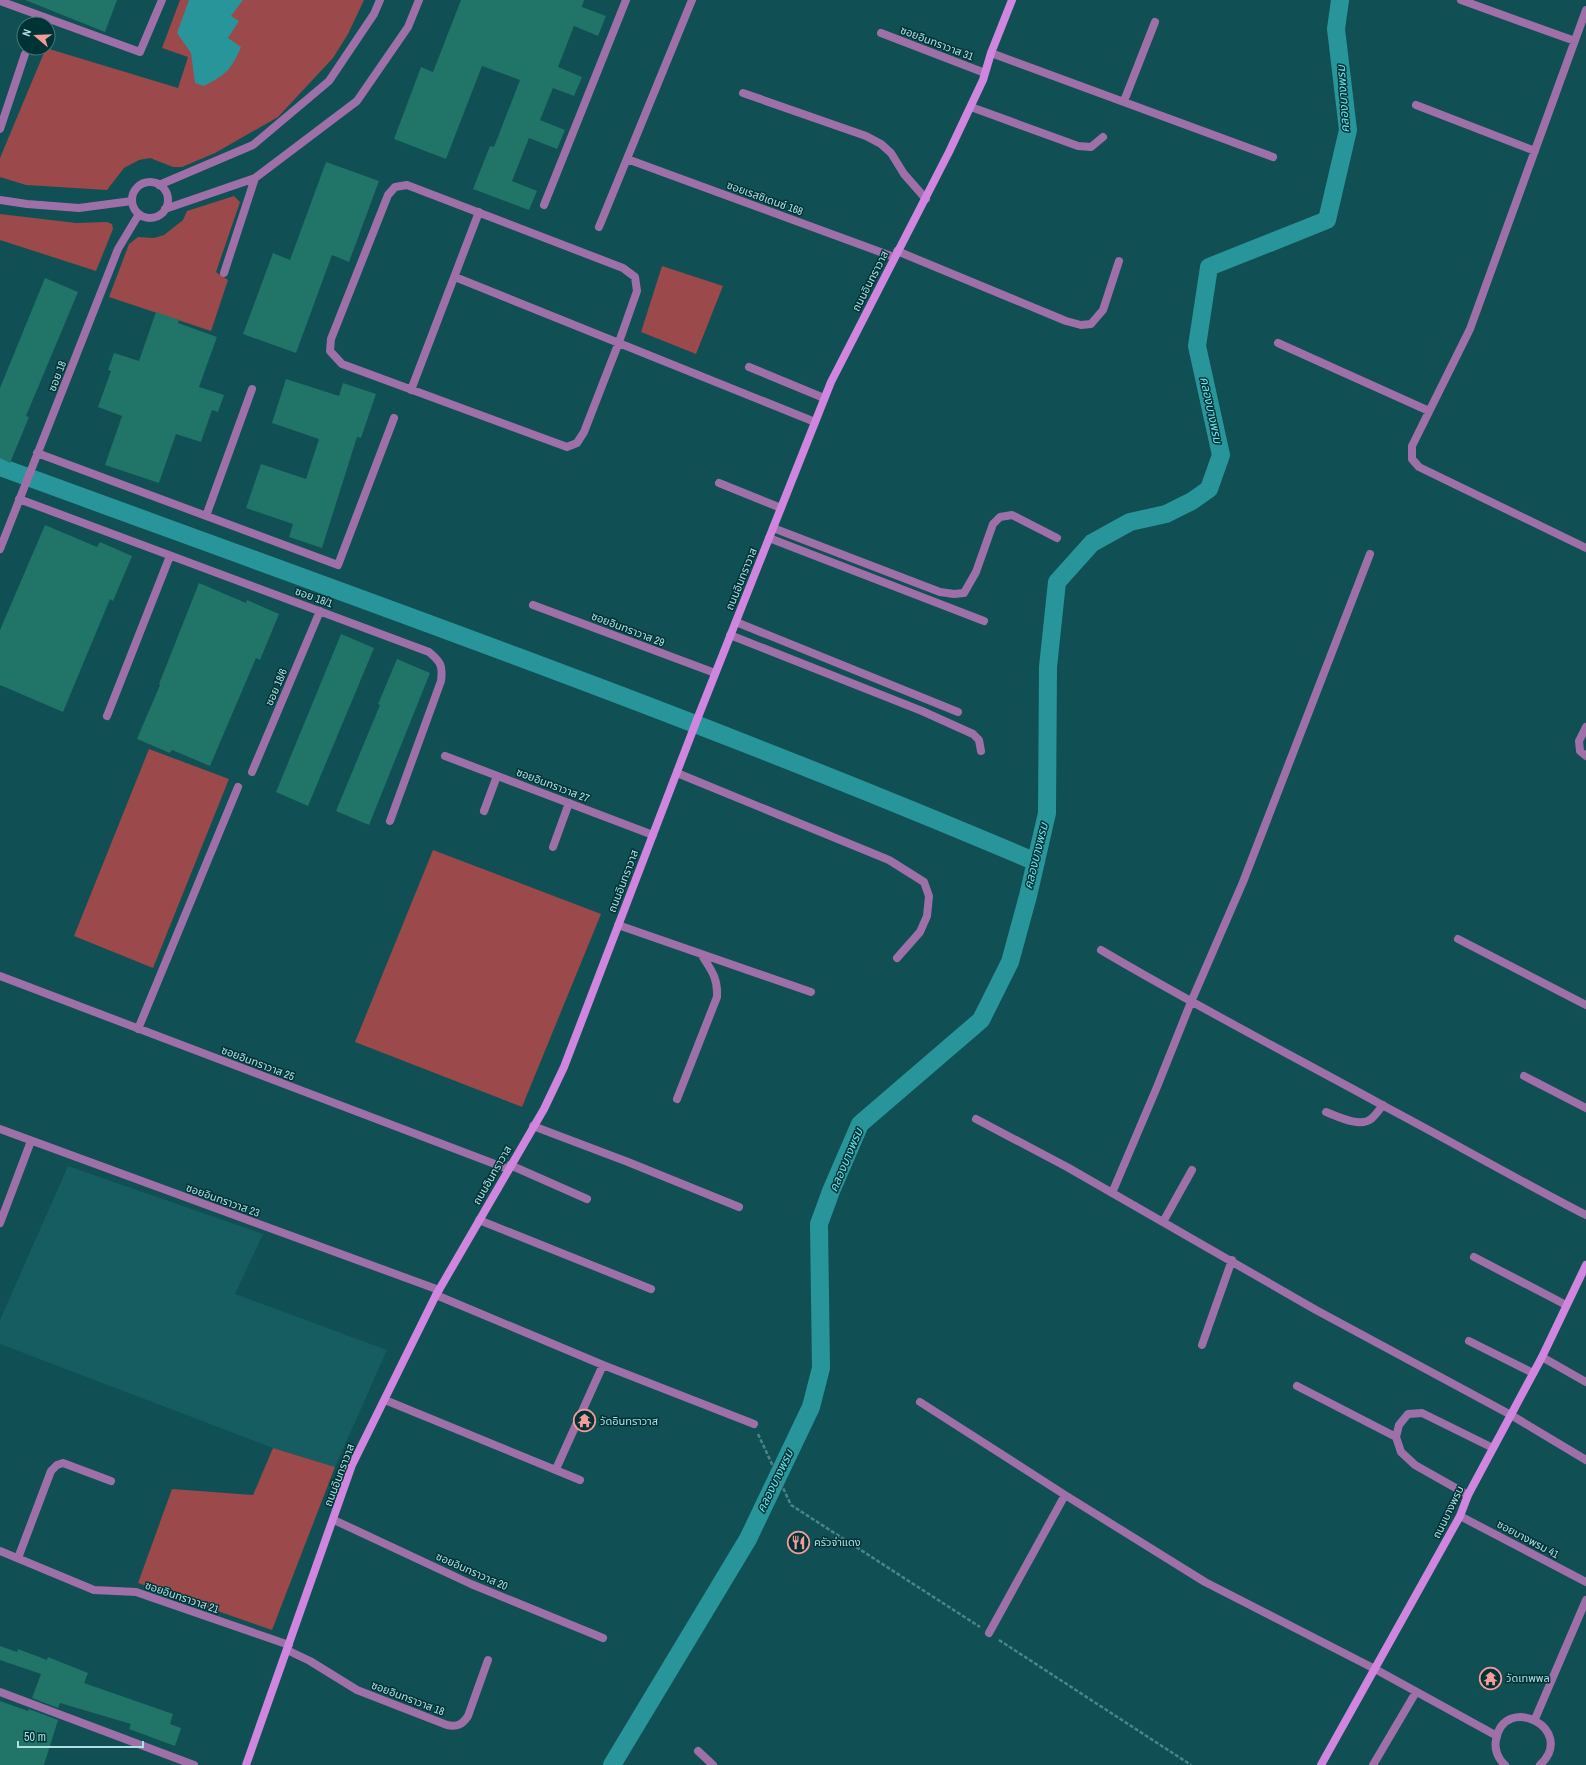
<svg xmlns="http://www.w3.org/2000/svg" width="1586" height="1765" font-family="'Archivo Narrow','Noto Sans Thai',sans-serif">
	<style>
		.built { fill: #165d61 }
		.green { fill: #9b494a }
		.water { fill: #28959b }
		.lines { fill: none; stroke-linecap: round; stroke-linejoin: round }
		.canal { stroke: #28959b; stroke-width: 18 }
		.building { fill: #207468 }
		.path { stroke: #4b8589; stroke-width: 2.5; stroke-dasharray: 4 2; stroke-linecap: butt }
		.lane { stroke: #9f70a7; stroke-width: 8 }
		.street { stroke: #9f70a7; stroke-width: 8 }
		.secondary { stroke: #d085de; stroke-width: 8 }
		.labels { text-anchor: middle; stroke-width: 3; stroke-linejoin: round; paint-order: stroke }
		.street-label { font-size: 11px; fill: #afe0e3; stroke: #003336 }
		.poi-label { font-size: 11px; fill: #afe0e3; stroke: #003336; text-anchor: start }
		.water-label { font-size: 12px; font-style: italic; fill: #68e5ee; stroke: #003336 }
	</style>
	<rect width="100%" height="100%" fill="#104f53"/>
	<path class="built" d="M68,1166L263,1234L235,1294L387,1350L335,1467L273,1448L0,1344V1320Z"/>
	<path class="green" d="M180,0H364L348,34L333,58L278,117L215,153L182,167H173L150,158L139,160L124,168L107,190L26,185L0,177V158L46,48L178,88L188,57L162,48Z
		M234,196L240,202L216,272L228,280L211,331L109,297L129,244L138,237L154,238L164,235L183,220L187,211Z
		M0,214L76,223L107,222L112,224L113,229L96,271L0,240Z
		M662,266L723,286L696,354L641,332Z
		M149,749L229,779L153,968L74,936Z
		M433,850L601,914L522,1107L355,1042Z
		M273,1448L335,1467L272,1630L138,1583L172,1489L253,1495Z"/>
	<path class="water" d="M189,0H243L231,16L239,21L228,38L241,47C231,70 227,74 204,86L195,83L191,53L177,33Z"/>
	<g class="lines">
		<path class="canal" d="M0,467C347,594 696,717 1036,862
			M612,1765L748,1539L811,1407L821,1368L819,1224L831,1191L860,1124L981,1020L1010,962L1028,896L1047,813L1048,667L1057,582L1092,543L1130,522L1166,514L1192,501L1209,489L1221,455L1197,346L1209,267L1327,220L1348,130L1336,29L1340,0"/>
	</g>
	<path class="building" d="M25,0H117L105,32Z
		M461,0H584L582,7L606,16L598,36L574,26L558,67L582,77L574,96L553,88L540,120L565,130L557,149L529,138L512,181L537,191L529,210L473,189L490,146L494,147L520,80L482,66L446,159L394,139L421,67L433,72Z
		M326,162L379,181L349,262L332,255L296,353L243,334L273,253L290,260Z
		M45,278L78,292L26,416L29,417L10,463L0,458V388Z
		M156,312L179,320L178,323L217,337L199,387L224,395L218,412L212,410L201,442L176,434L159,483L105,465L122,416L98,407L111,371L108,370L114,353L139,361Z
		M286,379L339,396L343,383L376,394L361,438L357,437L322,548L289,537L293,524L246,508L261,464L306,479L319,439L272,423Z
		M45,525L97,547L100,542L132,556L113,601L110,599L63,712L0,685V630Z
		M199,583L246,603L247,600L279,614L260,660L256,658L210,766L172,750L170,753L137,739L160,685L159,684Z
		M341,634L374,648L308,806L276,792Z
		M397,659L430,673L369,825L336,811L380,705L378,704Z
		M0,1646L17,1652L18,1649L47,1660L48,1657L88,1673L84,1683L173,1714L170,1724L181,1728L175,1746L129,1729L131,1724L60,1703L58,1708L32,1698L41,1674L0,1660Z
		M0,1701L28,1711L29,1709L58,1720L44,1765H0Z"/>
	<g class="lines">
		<path class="path" d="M758,1434L791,1505L980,1627
			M999,1640L1191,1765"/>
		<path class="lane" d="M991,53L1273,157
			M743,93L866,136L881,144L891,153L904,174L926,199
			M1124,101L1155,22
			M971,107L1078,146L1091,147L1103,137
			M407,185L623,268L635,277L637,291L619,342L584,432L577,443L567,447L342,364L330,351L331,339L388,195L395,187Z
			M897,251L1066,321L1081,325L1091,324L1103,310L1119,261
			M455,277L815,422
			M749,367L824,398
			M411,390L479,212
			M719,483L781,508
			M773,528L940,592L954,594L964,593L976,572L993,524L1000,517L1012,515L1057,538
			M677,773L889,860L924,882L929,896L927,916L920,932L897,958
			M484,811L497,776
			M553,847L569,803
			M1326,1112C1337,1116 1360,1128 1371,1119C1375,1116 1379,1110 1383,1105
			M510,1165L587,1199
			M436,1295L603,1365L754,1424
			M1469,1341L1533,1373
			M1297,1386L1396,1437
			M385,1400L580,1480
			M1511,1415L1586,1460
			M556,1469L603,1365
			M1468,1495L1415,1465L1401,1452L1396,1437L1399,1425L1408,1414L1422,1413L1493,1448
			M1375,1669L1497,1736
			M1535,1719L1586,1600
			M1373,1765L1416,1692
			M1505,1765C1498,1759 1494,1749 1496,1740C1504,1692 1578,1729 1540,1765"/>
		<path class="street" d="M1461,0L1575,41
			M0,1L140,52L162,0
			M1586,10L1470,329L1412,446V459L1419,467L1586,548
			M881,33L985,73
			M1416,105L1535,151
			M0,129L25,54
			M627,159L894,257
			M132 200a18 18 0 1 1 36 0a18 18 0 1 1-36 0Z
			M159,185L253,145L329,81L374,14L380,0
			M0,200L27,204L79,208L132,201
			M544,205L626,0
			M165,209L255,178L357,101L408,27L419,0
			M599,227L692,0
			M224,273L255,178
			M1278,343L1429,411
			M37,453L338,565L394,418
			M19,499L429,652C441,662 443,666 441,681L390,821
			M206,516L252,389
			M769,538L984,621
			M0,549L118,249L139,214
			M533,605L715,673
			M736,622L958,712
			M730,635L922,711L973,734L979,740L981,751
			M107,716L170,556
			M1586,727L1579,741L1580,751L1586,756
			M445,756L653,835
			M252,772L320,611
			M618,925L811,992
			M1458,939L1586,1005
			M1101,950C1194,1005 1289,1054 1384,1106C1452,1142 1518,1180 1586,1215
			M0,976L508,1169
			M138,1029L238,787
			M1524,1076L1586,1108
			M677,1099L717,997C718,977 711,970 701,954
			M976,1119L1067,1167L1316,1310L1511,1415
			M533,1126L628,1162L739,1207
			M0,1129L439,1290
			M1112,1193L1157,1087L1191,1002L1243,882L1370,554
			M479,1220L651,1289
			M1163,1222L1192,1170
			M0,1223L31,1141
			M1474,1257L1566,1305
			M1202,1345L1232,1260
			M1542,1357L1586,1382
			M920,1402L1065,1495L1205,1582L1375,1669
			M1460,1516L1586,1582
			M334,1520L471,1584L603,1638
			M0,1551L94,1590L136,1592L289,1645
			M18,1558L51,1471L57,1465L63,1463L111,1481
			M989,1633L1065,1495
			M287,1650L310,1661L357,1690L447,1725C457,1727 462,1725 468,1716L488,1660
			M0,1692L194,1765
			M698,1751L713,1765"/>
		<path class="secondary" d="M246,1765L352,1465L436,1295L544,1109L564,1067L698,717L831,382L949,152L983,80L991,53L1012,0
			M1321,1765L1460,1516L1468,1495L1542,1357L1586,1265"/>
	</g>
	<defs>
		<symbol id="temple-ring" viewBox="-11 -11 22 22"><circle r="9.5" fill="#003336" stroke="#f59b99" stroke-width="1.5"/><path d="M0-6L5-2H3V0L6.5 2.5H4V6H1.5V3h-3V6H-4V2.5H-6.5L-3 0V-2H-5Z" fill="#f59b99"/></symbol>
		<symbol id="restaurant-ring" viewBox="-11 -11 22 22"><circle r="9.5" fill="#003336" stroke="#f59b99" stroke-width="1.5"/><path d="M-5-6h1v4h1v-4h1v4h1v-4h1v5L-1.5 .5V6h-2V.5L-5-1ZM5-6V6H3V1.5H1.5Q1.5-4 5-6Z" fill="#f59b99"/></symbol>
	</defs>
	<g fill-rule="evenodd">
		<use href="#temple-ring" x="572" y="1408" width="25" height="25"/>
		<use href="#restaurant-ring" x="786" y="1530" width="25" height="25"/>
		<use href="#temple-ring" x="1478" y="1666" width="25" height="25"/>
	</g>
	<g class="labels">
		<g class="street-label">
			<text transform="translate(937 43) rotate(21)" y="4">ซอยอินทราวาส 31</text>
			<text transform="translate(765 198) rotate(20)" y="4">ซอยเรสซิเดนซ์ 168</text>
			<text transform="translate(870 281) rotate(-63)" y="4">ถนนอินทราวาส</text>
			<text transform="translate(57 376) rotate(-69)" y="4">ซอย 18</text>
			<text transform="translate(741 579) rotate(-68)" y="4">ถนนอินทราวาส</text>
			<text transform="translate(314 597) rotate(20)" y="4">ซอย 18/1</text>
			<text transform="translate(628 629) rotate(21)" y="4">ซอยอินทราวาส 29</text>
			<text transform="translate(276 687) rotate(-67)" y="4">ซอย 18/6</text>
			<text transform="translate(553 785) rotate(21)" y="4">ซอยอินทราวาส 27</text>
			<text transform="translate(623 881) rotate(-69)" y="4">ถนนอินทราวาส</text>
			<text transform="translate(258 1063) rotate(21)" y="4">ซอยอินทราวาส 25</text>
			<text transform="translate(492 1175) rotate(-60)" y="4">ถนนอินทราวาส</text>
			<text transform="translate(223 1200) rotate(20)" y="4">ซอยอินทราวาส 23</text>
			<text transform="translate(339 1475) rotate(-69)" y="4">ถนนอินทราวาส</text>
			<text transform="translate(1448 1512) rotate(-64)" y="4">ถนนบางพรม</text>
			<text transform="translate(1528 1539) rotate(28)" y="4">ซอยบางพรม 41</text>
			<text transform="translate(472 1571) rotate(24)" y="4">ซอยอินทราวาส 20</text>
			<text transform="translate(182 1597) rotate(19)" y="4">ซอยอินทราวาส 21</text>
			<text transform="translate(408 1698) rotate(21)" y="4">ซอยอินทราวาส 18</text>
		</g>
		<g class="poi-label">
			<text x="600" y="1425">วัดอินทราวาส</text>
			<text x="814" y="1546">ครัวจ่าแดง</text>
			<text x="1506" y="1682">วัดเทพพล</text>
		</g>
		<g class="water-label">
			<text transform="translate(1343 99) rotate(-94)" y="4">คลองบางพรม</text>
			<text transform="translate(1211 410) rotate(78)" y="4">คลองบางพรม</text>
			<text transform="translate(1036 856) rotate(-76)" y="4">คลองบางพรม</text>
			<text transform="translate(846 1160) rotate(-67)" y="4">คลองบางพรม</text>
			<text transform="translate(775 1481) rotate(-64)" y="4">คลองบางพรม</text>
		</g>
	</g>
	<g transform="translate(36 36) rotate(289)"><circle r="19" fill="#003336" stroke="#46787b"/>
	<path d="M0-3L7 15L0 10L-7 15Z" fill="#f59b99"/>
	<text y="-6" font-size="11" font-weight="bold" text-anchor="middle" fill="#afe0e3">N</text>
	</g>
	<path d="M18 1741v6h125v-6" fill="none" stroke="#afe0e3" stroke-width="2"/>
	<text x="24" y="1741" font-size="12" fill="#afe0e3" stroke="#003336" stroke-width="3" paint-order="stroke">50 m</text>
</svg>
